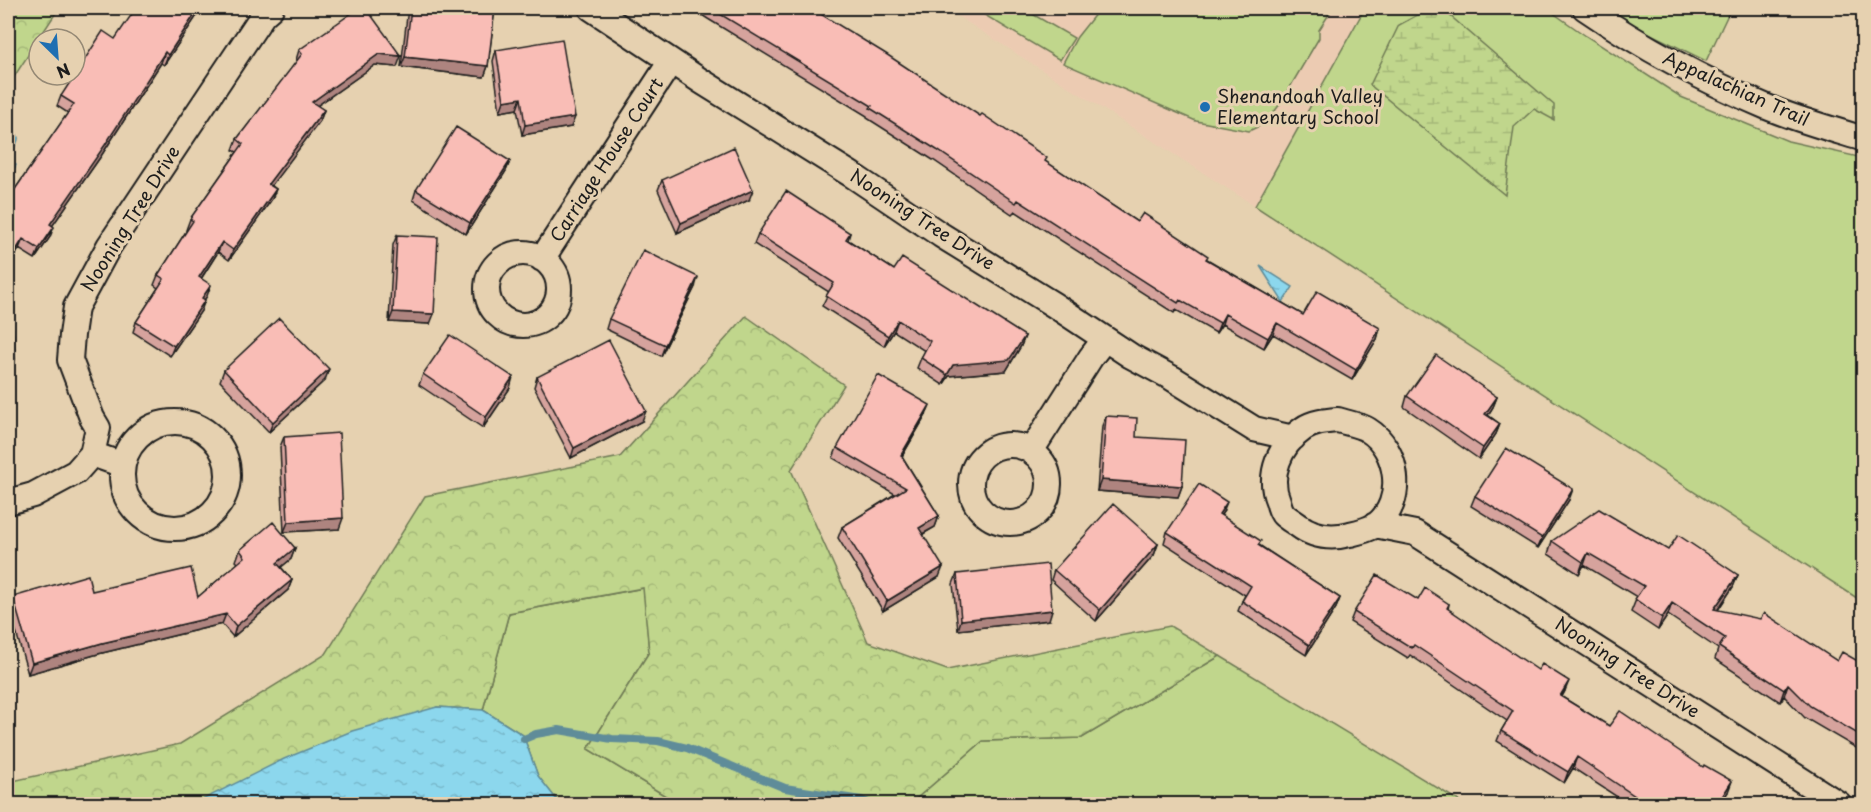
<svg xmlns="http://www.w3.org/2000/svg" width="1871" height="812" font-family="'Playpen Sans',sans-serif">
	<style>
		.built { fill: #eccbb2 }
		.green { fill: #c0d68c; stroke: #6e7954; stroke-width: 1.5 }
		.forest { fill: url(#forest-crowns); stroke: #6e7954; stroke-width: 1.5 }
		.wetland { fill: url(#wetland-marsh); stroke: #6e7954; stroke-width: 1.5 }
		.water { fill: url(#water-ripples); stroke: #5f8c99; stroke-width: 1.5 }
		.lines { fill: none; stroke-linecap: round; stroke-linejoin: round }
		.stream { stroke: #5f8c99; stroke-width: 8 }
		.minor-casing { stroke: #1c1c1c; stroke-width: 28 }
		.minor { stroke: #e6d1b0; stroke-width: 24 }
		.wall { fill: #d6a39d; stroke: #1c1c1c; stroke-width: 1.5 }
		.shaded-wall { fill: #ae847f; stroke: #1c1c1c; stroke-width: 1.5 }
		.building { fill: #f9bdb6; stroke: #1c1c1c; stroke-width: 1.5 }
		.poi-dot { fill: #1f6fb2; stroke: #e6d1b0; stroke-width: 2 }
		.labels { text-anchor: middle; stroke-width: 6; stroke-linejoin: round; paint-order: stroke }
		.street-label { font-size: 18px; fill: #1c1c1c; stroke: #e6d1b0 }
		.poi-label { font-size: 18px; fill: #1c1c1c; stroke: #e6d1b0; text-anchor: start }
	</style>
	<defs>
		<pattern id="forest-crowns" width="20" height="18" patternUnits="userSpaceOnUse" patternTransform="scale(1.5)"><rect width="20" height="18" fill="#c0d68c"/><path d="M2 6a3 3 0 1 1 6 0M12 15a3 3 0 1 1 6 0" fill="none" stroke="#a4b778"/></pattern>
		<pattern id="wetland-marsh" width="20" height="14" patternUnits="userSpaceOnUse" patternTransform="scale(1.5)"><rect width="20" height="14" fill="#c0d68c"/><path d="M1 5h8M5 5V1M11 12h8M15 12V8" fill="none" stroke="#a4b778"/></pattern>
		<pattern id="water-ripples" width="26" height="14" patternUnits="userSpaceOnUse" patternTransform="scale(1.5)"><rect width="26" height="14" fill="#8cd7ed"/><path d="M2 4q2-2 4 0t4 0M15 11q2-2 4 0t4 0" fill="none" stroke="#78b8cb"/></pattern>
	</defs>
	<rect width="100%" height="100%" fill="#e6d1b0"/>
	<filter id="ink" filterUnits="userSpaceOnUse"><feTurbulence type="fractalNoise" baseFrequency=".0167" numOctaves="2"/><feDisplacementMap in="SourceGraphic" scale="12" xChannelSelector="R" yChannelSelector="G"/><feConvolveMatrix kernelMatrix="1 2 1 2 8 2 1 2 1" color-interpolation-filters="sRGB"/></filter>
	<g filter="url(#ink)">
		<path class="built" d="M945,8H1365L1255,206Z"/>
		<path class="green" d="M973,8H1022L1074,38L1060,60Z
			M1100,8H1333L1319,30V38L1280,104L1266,123L1249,131L1196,121L1063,63L1077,37Z
			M1365,8H1546L1586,36L1681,97L1788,141L1863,158V602L1255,206Z
			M1622,8H1731L1706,61L1616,17Z
			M644,588L649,652L588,749L679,804H554L557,800L538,776L523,735L483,710L509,613Z
			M1220,656L1464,804H910L983,741L1082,738Z"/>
		<path class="forest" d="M8,8H59L8,86Z
			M746,316L844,385L791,470L868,642L947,670L1170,626L1220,656L1082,738L983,741L910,804H679L588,749L649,652L643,588L509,613L483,710L437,707L223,791L194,804H8V782L180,744L326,654L425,496L620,457Z"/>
		<path class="wetland" d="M1430,8H1441L1554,105V120L1534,109L1514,127L1505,195L1370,85L1399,25Z"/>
		<path class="water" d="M8,126C26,139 16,142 9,156L16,165L11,175L8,177Z
			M1260,266L1293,287L1283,302Z
			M437,707L483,710L523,735L538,776L557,800L554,804H194L284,759L352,731Z"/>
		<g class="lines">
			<path class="stream" d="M524,739L536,734L559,730L612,739L658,741L687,748L785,788L861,800L871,804"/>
			<defs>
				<path id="minor" d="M591,8L701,81L852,175L941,235L1054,305L1131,356L1172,378L1254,429L1293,438
					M1585,8C1642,47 1703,80 1767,107C1798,120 1831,129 1864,139
					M487 289a36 36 0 1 1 72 0a36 36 0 1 1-72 0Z
					M542,259L671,61
					M1338,420C1347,423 1360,425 1368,430C1399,449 1406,502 1376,525C1368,530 1359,532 1350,534C1331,539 1314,537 1298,525C1294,522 1287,518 1283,514C1281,511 1279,505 1278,501C1267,475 1280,445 1303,429C1313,422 1326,421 1338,420Z
					M122 475a53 53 0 1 1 106 0a53 53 0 1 1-106 0Z
					M971 484a39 39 0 1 1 78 0a39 39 0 1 1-78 0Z
					M1031,451L1091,357L1104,340
					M123,465L92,454L98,428L92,418L70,360L72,335L76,307L109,246L263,15L271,8
					M8,502L33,495L76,472L92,454
					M1375,525L1415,533L1839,804"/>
			</defs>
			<use href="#minor" class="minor-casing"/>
			<use href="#minor" class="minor"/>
		</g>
		<path class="wall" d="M202,8L164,65L161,63L101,156L52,226L50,237L35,259L19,249L8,268V197L9,198L68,113L57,106L61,96L115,39Z
			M408,8H495L488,66L484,77L401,67Z
			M691,8H811L1137,222L1207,259L1303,315L1380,328L1377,339L1352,380L1273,334L1264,348L1222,324L1216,333L1176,310L1174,313L1015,211L1012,214L933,160L867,118V116L708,19Z
			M299,50L397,67L375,65L317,106L324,110L320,121L271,185L276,189L272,199L229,260L218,252L201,279L207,296L204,300L201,311L170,356L133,332L136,322L158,288L154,285L158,275L187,230H186L190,219L237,152L233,150L237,139L297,62L296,60Z
			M496,50L571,127L522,135L517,109L500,112L493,61Z
			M510,161L506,171L466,234L413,200L416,190Z
			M662,180L749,200L677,233L658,190Z
			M850,233L848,240L894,270L1025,336L1021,346L1006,371L949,376L943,385L917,368L921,358L925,351L894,331L884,346L822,306L829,292L754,244L758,234Z
			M397,235L430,324L389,322L393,245Z
			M695,287L661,356L606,329L609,319Z
			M224,370L325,380L269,432L220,381Z
			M423,374L510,388L483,428L419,385Z
			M537,377L642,421L571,458L534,387Z
			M1407,396L1497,397L1493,407L1488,415L1500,424L1496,434L1479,459L1404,407Z
			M926,415L902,456L939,516L935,527L923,534L939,577L883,611L838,538L842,527L895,494L833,458L837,448Z
			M1106,416L1136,437L1182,486L1178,497L1097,491L1102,426Z
			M284,437L339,529L284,532L280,447Z
			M1475,496L1569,500L1538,548L1471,506Z
			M1223,512L1221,515L1259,545L1340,598L1336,608L1306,655L1238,611L1242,601L1245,595L1164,543L1167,532Z
			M1552,541L1668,550L1738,575L1733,587L1718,610L1837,661L1863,664V752L1805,718L1784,696L1780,702L1715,659L1718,649L1668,615L1658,630L1631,612L1637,597L1584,565L1579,574L1548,554Z
			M1158,544L1154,555L1096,621L1051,580L1054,570Z
			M295,548L291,559L281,567L292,580L288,590L233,637L222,624L98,654L28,674L9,607L13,597L92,591L198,597L238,563L236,561L240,550Z
			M957,574L1049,620L958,630L953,584Z
			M1449,604L1448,609L1565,691L1562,697L1609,726L1728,792L1722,801L1728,804H1628L1573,768L1564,783L1497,741L1501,731L1507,721L1410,655L1408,658L1350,622L1354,612Z"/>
		<path class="shaded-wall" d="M199,8H202L164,65L168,55Z
			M165,52L161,63L101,156L46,235L50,224Z
			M379,54L401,56L397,67L375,65L308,112L312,102Z
			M405,57L488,66L484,77L401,67Z
			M521,98L517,109L500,112L504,101Z
			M324,110L320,121L265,194L268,184Z
			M575,117L571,127L522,135L525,125Z
			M510,161L506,171L466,234L470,223Z
			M276,189L272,199L229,260L233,250Z
			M753,190L749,200L677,233L681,223Z
			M54,227L50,237L35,259L39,249Z
			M23,239L19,249L8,268V263Z
			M222,242L218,252L195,288L199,277Z
			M698,277L695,287L661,356L665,345Z
			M211,285L207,296L198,309L202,298Z
			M205,300L201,311L170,356L174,346Z
			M393,312L434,314L430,324L389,322Z
			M1225,314L1222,324L1216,333L1220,323Z
			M898,320L894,331L884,346L888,336Z
			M1277,323L1273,334L1264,348L1268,338Z
			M1380,328L1377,339L1352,380L1356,370Z
			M1025,336L1021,346L1006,371L949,376L943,385L947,375L953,365Z
			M11,359H15L8,375V366Z
			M329,369L325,380L269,432L273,422Z
			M513,377L510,388L483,428L486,417Z
			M1497,397L1493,407L1482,424L1485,414Z
			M930,405L926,415L897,465L901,455Z
			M646,411L642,421L571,458L574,448Z
			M1500,424L1496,434L1479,459L1483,448Z
			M1101,480L1182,486L1178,497L1097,491Z
			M1573,489L1569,500L1538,548L1542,538Z
			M1227,502L1223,512L1215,524L1219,514Z
			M939,516L935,527L915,538L919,528Z
			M343,518L339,529L284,532L288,522Z
			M1158,544L1154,555L1096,621L1100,610Z
			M295,548L291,559L274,573L277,563Z
			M1588,553L1584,565L1579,574L1583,562Z
			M943,567L939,577L883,611L887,601Z
			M1738,575L1733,587L1710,621L1714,609Z
			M292,580L288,590L233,637L236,626Z
			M1340,598L1336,608L1306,655L1309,645Z
			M1672,603L1668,615L1658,630L1662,618Z
			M1052,610L1049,620L958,630L961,620Z
			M226,614L222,624L98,654L28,674L32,663L102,643Z
			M1569,681L1565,691L1556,706L1560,696Z
			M1788,684L1784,696L1780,702L1784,690Z
			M1577,757L1573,768L1564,783L1568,772Z
			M1732,781L1728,792L1720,804V800Z"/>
		<path class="building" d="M136,8H199L168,55L165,52L105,145L50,224L54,227L39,249L23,239L8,263V197L9,198L74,104L61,96L103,31L115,39Z
			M359,8H366L401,56L379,54L312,102L324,110L268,184L276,189L233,250L222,242L199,277L211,285L202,298L205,300L174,346L136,322L164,279L158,275L193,221L190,219L243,144L237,139L302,54L299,50Z
			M411,8H495L488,66L405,57Z
			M710,8H811L886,54L980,116L982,114L1047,158L1045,161L1137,222L1143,213L1208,256L1206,259L1303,315L1317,291L1380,328L1356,370L1277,323L1268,338L1225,314L1220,323L1180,300L1178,303L1018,200L1016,203L937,150L870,108L872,106Z
			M562,39L575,117L525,125L521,98L504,101L496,50Z
			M456,127L510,161L470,223L416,190Z
			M734,147L753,190L681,223L662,180Z
			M786,191L850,233L846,239L894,270L902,258L1025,336L1009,360L953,365L947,375L921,358L930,341L898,320L888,336L826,296L834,283L758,234Z
			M397,235L438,237L434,314L393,312Z
			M643,250L698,277L665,345L609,319Z
			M279,318L329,369L273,422L224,370Z
			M8,320H10V328H13L15,359H11V366H8Z
			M450,335L513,377L486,417L423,374Z
			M609,340L646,411L574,448L537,377Z
			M1436,355L1497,397L1485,414L1500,424L1483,448L1407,396Z
			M8,374L9,408H8Z
			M878,375L930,405L901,455L939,516L919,528L943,567L887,601L842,527L906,488L837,448Z
			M1106,416L1137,418L1136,437L1185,440L1182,486L1101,480Z
			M339,433L343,518L288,522L284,437Z
			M1506,448L1573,489L1542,538L1475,496Z
			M1199,484L1227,502L1219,514L1261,541L1258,545L1340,598L1309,645L1242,601L1251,586L1167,532Z
			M1113,504L1158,544L1100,610L1054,570Z
			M1599,509L1668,550L1678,535L1738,575L1714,609L1760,619L1764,613L1837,661L1842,652L1863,664V737L1810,706L1788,684L1784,690L1719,647L1725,638L1672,603L1662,618L1635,599L1644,586L1588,553L1583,562L1552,541Z
			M273,522L295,548L277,563L292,580L236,626L226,614L102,643L32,663L13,597L88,575L92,591L191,568L198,597L245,557L240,550Z
			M1048,564L1052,610L961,620L957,574Z
			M1377,575L1418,600L1425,588L1449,604L1447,608L1538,670L1542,664L1569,681L1560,696L1609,726L1620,711L1703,767L1704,765L1732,781L1720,800L1728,804H1647L1577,757L1568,772L1501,731L1513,711L1414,645L1412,648L1354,612Z"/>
	</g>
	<circle class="poi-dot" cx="1205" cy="107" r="6"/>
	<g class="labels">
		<g class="street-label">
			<text transform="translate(1736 89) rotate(24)" y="6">Appalachian Trail</text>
			<text transform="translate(607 160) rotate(-57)" y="6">Carriage House Court</text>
			<text transform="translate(131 219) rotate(-58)" y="6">Nooning Tree Drive</text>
			<text transform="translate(922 220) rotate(33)" y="6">Nooning Tree Drive</text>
			<text transform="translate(1627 668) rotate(33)" y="6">Nooning Tree Drive</text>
		</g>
		<g class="poi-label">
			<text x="1217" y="103">Shenandoah Valley<tspan x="1217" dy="21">Elementary School</tspan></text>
		</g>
	</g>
	<rect width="1871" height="812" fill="none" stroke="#e6d1b0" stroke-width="30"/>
	<rect x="15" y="15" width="1841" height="782" fill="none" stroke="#1c1c1c" stroke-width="2" filter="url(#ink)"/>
	<g transform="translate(57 57) rotate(155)"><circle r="28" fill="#e6d1b0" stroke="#958975" stroke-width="1.5"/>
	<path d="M0-4.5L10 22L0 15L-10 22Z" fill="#1f6fb2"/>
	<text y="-9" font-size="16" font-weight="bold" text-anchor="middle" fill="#1c1c1c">N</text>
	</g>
</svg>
